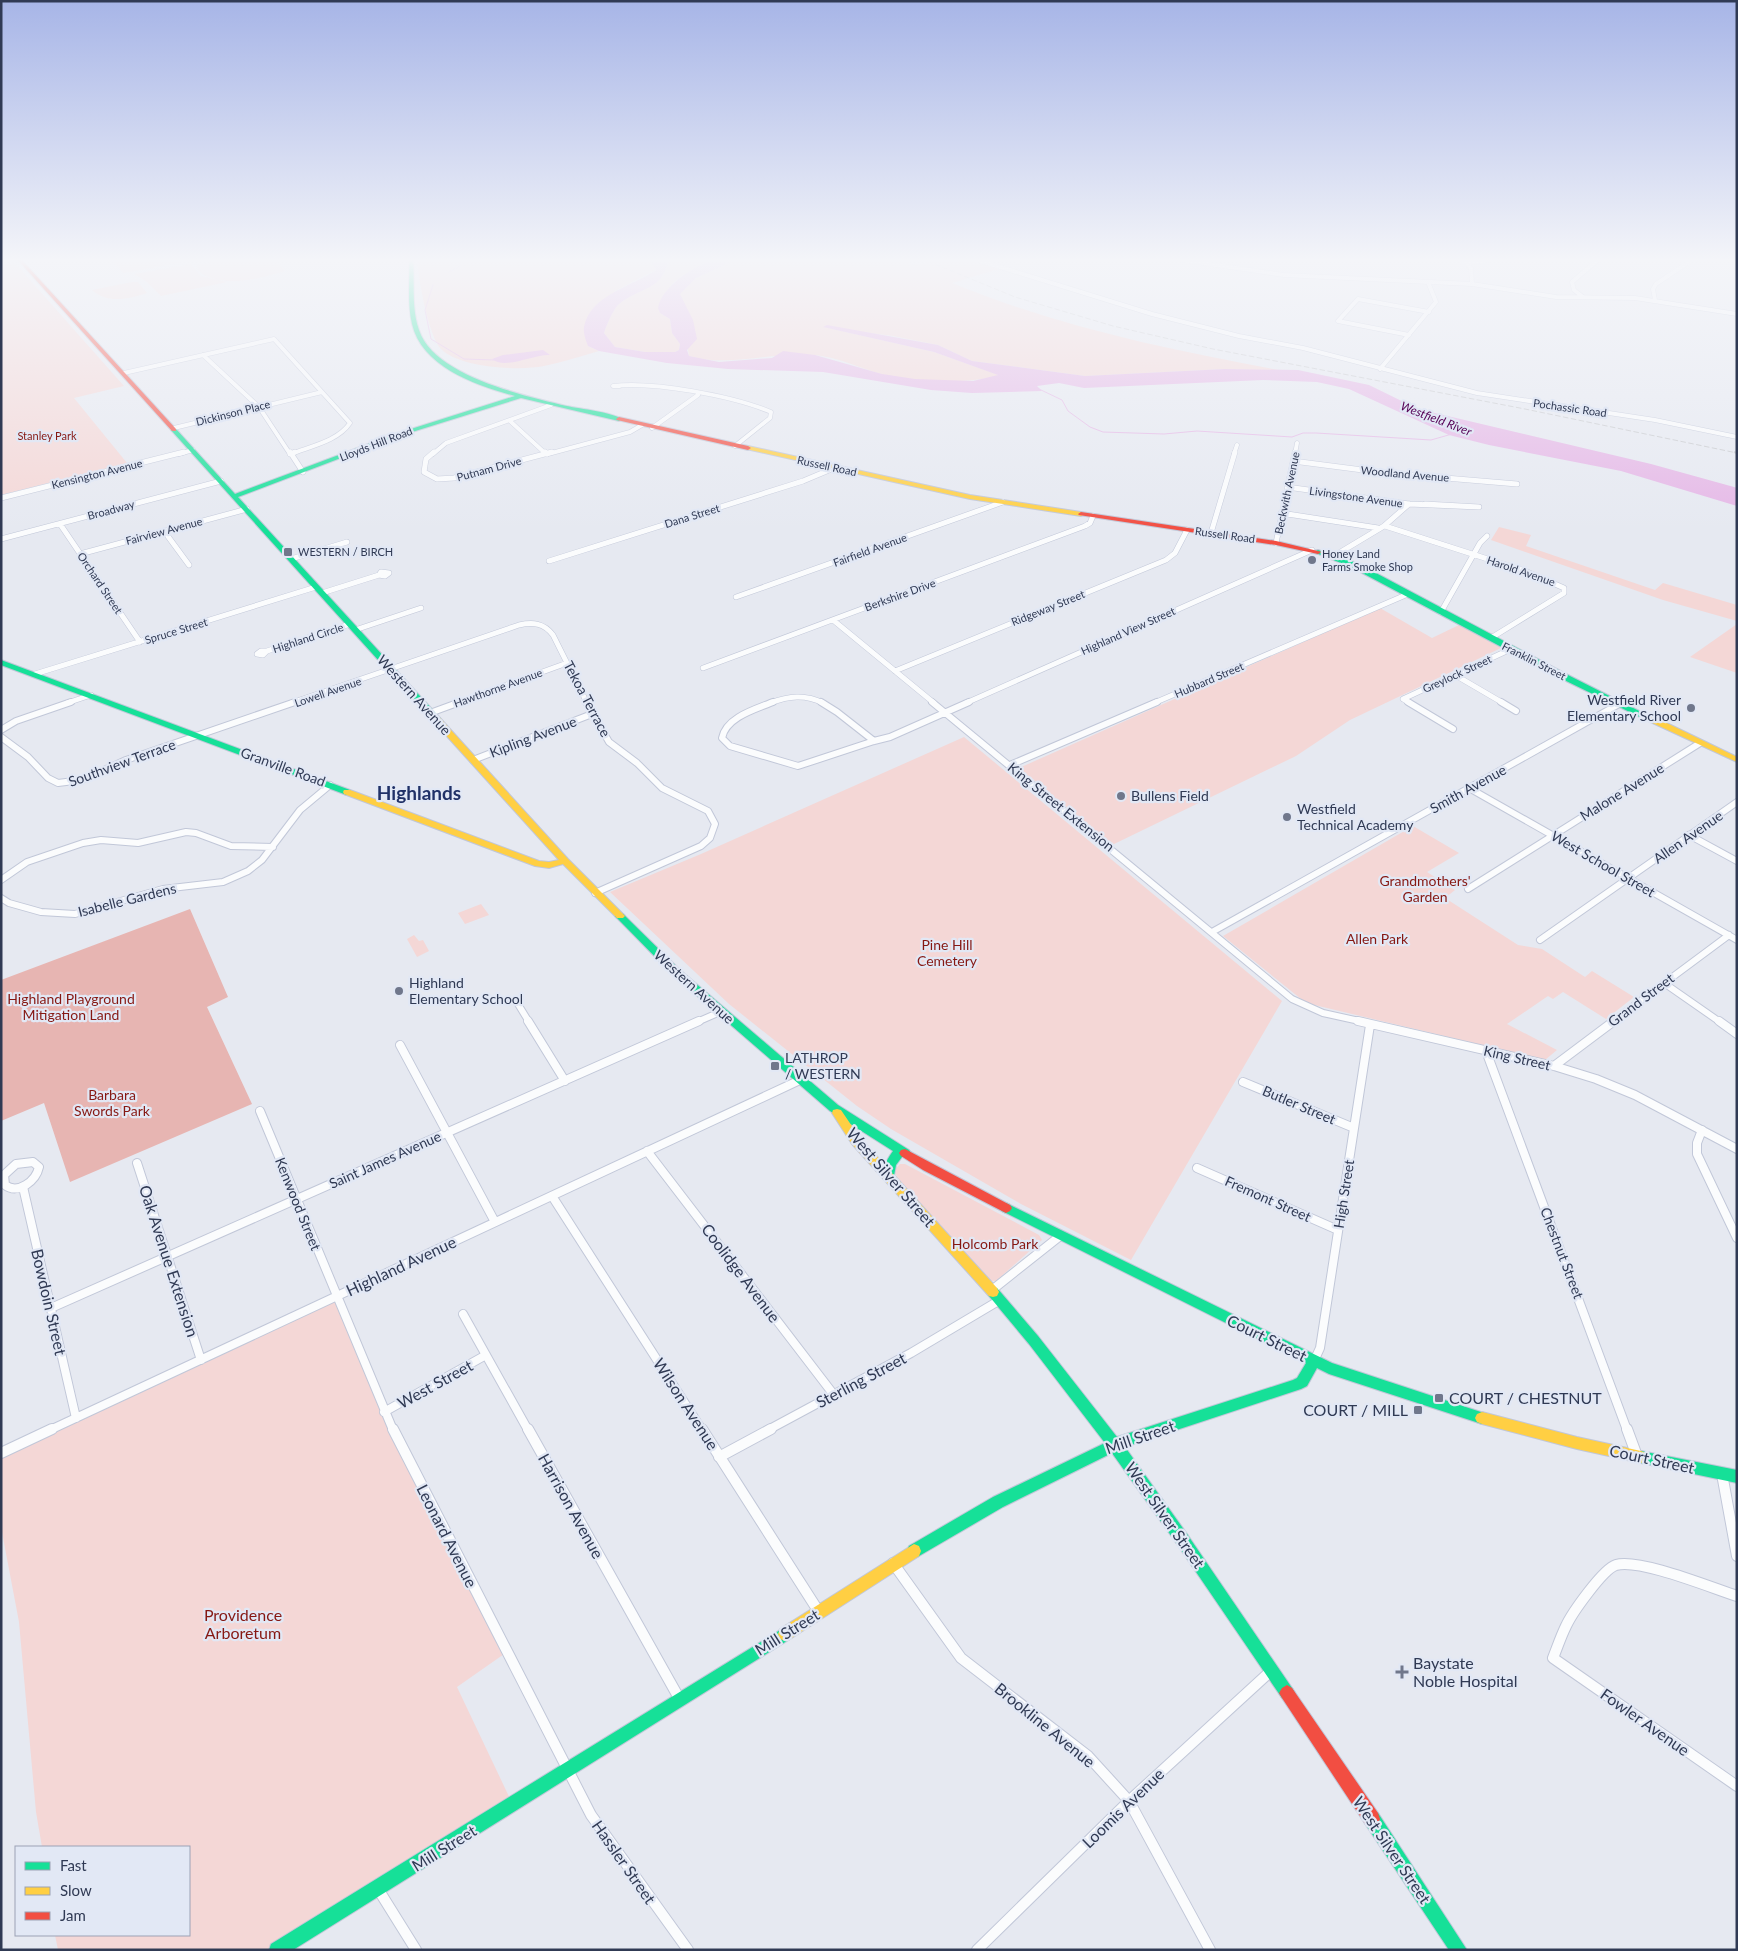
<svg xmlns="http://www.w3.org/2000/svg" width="1738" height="1951" font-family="Lato,sans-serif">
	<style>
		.green { fill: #f4d7d6 }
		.forest { fill: #e7b5b2 }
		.water { fill: #e5b7e6 }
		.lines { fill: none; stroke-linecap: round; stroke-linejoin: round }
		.stream { stroke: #e5b7e6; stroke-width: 1 }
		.street-far4-casing { stroke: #c1c7d8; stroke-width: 5 }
		.street-far3-casing { stroke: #c1c7d8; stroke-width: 6 }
		.street-far2-casing { stroke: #c1c7d8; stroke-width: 8 }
		.street-far1-casing { stroke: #c1c7d8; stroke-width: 10 }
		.street-casing { stroke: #c1c7d8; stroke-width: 12 }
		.fast-casing { stroke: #c1c7d8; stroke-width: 2 }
		.slow-casing { stroke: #c1c7d8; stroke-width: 2 }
		.jam-casing { stroke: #c1c7d8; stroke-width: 2 }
		.street-far4 { stroke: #fbfcfd; stroke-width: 4 }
		.street-far3 { stroke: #fbfcfd; stroke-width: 5 }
		.street-far2 { stroke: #fbfcfd; stroke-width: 6 }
		.street-far1 { stroke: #fbfcfd; stroke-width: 8 }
		.street { stroke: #fbfcfd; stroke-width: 10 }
		.fast { fill: #16e098; fill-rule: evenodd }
		.slow { fill: #ffcf43; fill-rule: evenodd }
		.jam { fill: #f24e42; fill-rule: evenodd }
		.rail-far1 { stroke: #c8cace; stroke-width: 1; stroke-dasharray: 5.5 2.5; stroke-linecap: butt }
		.rail { stroke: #c8cace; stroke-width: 2; stroke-dasharray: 7 4; stroke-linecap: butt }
		.poi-dot { fill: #70778b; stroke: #e2e8f5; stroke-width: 2 }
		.labels { text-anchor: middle; stroke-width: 4.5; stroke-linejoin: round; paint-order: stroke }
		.far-street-label { font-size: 11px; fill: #303a54; stroke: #e2e8f5 }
		.far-park-label { font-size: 11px; fill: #861813; stroke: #e2e8f5 }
		.far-poi-label { font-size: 11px; fill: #303a54; stroke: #e2e8f5; text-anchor: start }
		.far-water-label { font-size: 12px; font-style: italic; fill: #550056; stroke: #e2e8f5 }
		.street-label { font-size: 14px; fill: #303a54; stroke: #e2e8f5 }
		.poi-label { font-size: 14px; fill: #303a54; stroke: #e2e8f5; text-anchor: start }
		.park-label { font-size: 14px; fill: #861813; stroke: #e2e8f5 }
		.near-street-label { font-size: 16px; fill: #303a54; stroke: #e2e8f5 }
		.near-poi-label { font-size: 16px; fill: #303a54; stroke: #e2e8f5; text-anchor: start }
		.near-park-label { font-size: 16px; fill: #861813; stroke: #e2e8f5 }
		.district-label { font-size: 19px; font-weight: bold; fill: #203167; stroke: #e2e8f5 }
	</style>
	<rect width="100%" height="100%" fill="#e6e9f1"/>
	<path class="green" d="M109,258H205L124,273Z
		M226,258H275L285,271C258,279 222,289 198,271L197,265Z
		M417,258H658L652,264L657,269L615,291L588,346L599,351C581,356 563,362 544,366C519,371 460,368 441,349C428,335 418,277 417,258Z
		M668,258H720C691,272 664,276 660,313L670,319L672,333L680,344L679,350L675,352H645L615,347L604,333C606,326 613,310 618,305C638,287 666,290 668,258Z
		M739,258H901L913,265C954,256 959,257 999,269L952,283C1059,327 1170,350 1284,371L1225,369L1085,376L972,361L938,345L893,336L824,327L934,352L999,375C974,385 907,381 881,374C860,368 837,357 815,355C772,351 731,368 689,356L679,294L696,278Z
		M14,262L124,386L74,398L127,463L1,495V265Z
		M191,264L201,276L227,282L161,296L147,282L134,274Z
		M132,282H138L147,293C129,299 107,304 92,290Z
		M1499,527L1531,535L1526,546L1655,590L1663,583L1737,605V621L1663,600L1491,540Z
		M1380,608L1432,638L1459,625L1501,648L1350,720L1296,756L1112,845L1019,768Z
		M1737,624V673L1690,657Z
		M964,737L1282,1001L1131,1260L1021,1204L891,1129L857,1106L729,1004L610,892L701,854Z
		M1413,826L1459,853L1427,872L1455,890L1445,898L1518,945L1542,949L1585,977L1592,971L1634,997L1606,1019L1563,992L1553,999L1548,996L1507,1024L1557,1050L1545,1060L1306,1003L1223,936Z
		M481,904L489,915L465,924L458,913Z
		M414,935L419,941L423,940L429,951L417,957L407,939Z
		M900,1164H905L1039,1235L1042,1240L996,1281H991L898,1179L894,1171Z
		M337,1296L384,1412L507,1652L457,1687L513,1805L277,1950H58L55,1935H189V1847H42L36,1812L19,1622L1,1527V1453Z"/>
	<path class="forest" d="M190,909L228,997L207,1007L252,1104L70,1182L44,1103L1,1121V980Z"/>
	<path class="water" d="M658,258H668C665,291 638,287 618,305C613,310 606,326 604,333L615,347L645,352H675L679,350L680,344L672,333L670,319L660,313L658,308C662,285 698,263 720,258C725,256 733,258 739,258L696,278L680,294L693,320L697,339L687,350L689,356L719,362L772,358L783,351L815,355L882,374L915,379L973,381L998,375L934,352L823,327L827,325L938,345L972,361L1085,376L1225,369L1298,370L1369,385L1418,409L1651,464L1734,487L1737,488V506L1621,471L1489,445L1449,435L1349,389L1317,382L1263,380L1084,388L1059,383L1037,386L1042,391L972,393L931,390L823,372L728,369L667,363L599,351L588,346C586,341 583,333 584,327C590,295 633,286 656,270L652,263Z
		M543,350L550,355C534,354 505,370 492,359L503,355Z"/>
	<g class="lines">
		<path class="stream" d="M464,262L467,258
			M449,272L460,266
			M433,285L425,310L431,339L464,359L494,360
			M1039,389L1062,400L1068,411L1090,427L1103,432L1164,434L1197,431L1292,437L1303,433H1316L1431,440L1452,434"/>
		<defs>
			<path id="street-far4" d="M971,258L1152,314L1239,336L1303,348L1477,393L1655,420L1737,437
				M1169,258L1284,275L1472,284L1556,297L1635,298L1737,314
				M1460,258L1471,268L1472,284
				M1468,263L1503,258
				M1583,297L1574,290L1572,282L1600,258
				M1655,300L1653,289L1656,284L1695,258
				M1409,335L1338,321L1358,299L1429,312
				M203,355L259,407L290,454
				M1380,369L1436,302L1428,282
				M124,373L274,339L350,423C338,441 311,446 291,454
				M620,386H613C653,381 733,396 771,412L770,418L735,446
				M510,421L546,454
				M174,428L322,392
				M652,428L698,395
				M179,454L193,450
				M433,454L446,443L551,405
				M548,454L630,432L642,425
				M1234,454L1237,445
				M1295,454L1297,443"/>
			<path id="street-far3" d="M290,452L303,472
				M434,452L426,459L424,472L437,479L454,478L552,452
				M545,452L547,454
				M290,454L295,452
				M1293,461L1386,473L1517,484
				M1287,487L1409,504L1479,507L1425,504
				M1,498L184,452
				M1281,513L1378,528
				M60,524L140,642
				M1385,526L1525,571L1564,588V593L1491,638
				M164,531L189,565
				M1211,533L1235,452
				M1,539L221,481
				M1276,543L1295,452
				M80,554L247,509
				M1334,556L1384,526L1409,504
				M291,559L347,542
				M549,561L803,481L834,468
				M381,572L389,573L385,576L379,575Z
				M322,593L379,575
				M736,597L1003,502
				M1441,612L1480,543L1487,536
				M833,620L934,703
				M355,630L421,608
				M261,651H267L263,655L257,654Z
				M267,651L350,624
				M703,668L1085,526L1090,523L1093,516
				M895,671L1166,560L1175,553L1187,530
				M35,674L316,587
				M1455,675L1503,703
				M1403,699L1511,649
				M1403,699L1410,703
				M67,703L91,695
				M291,703L519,625C533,622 544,623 553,635L587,703
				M457,703L567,663
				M770,703C789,696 805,694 823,703
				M966,703L1312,550
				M1154,703L1408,594"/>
			<path id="street-far2" d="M586,702L609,742L637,763L662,788L708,811L715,824L710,838L701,846L595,893
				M773,702C756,709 726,717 722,738L730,746L798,766L874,741
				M821,702L837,712L874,741
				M932,702L1292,999L1323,1013L1364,1022
				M1408,702L1453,729
				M1501,702L1516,711
				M430,713L460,702
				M1,730L16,721L71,702
				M1,737L28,757L48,778L58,783L82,780L126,760L295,702
				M874,741L890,737L969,702
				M473,760L592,714
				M1010,765L1157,702
				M1469,788L1737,940
				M1689,835L1737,861
				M1,880L27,862L83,843L101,840L138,843L186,832L196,833L231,846L273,847
				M1468,889L1700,743
				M1,898L9,903L41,912L75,914L163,889L223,882L248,871L262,860L300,810L330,785
				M1212,932L1619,704
				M1540,940L1737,802
				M1664,983L1720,1022
				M518,1004L529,1022
				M697,1022L720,1012
				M1612,1022L1729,935"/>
			<path id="street-far1" d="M528,1021L565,1081
				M1358,1021L1554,1066L1596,1079L1635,1095L1737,1149
				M1719,1021L1737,1034
				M400,1045L495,1222
				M1486,1051L1627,1430
				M1554,1066L1614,1021
				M1243,1082L1354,1128
				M260,1111L393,1430
				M1702,1130L1697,1143V1154L1737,1238
				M647,1151L834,1395
				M33,1162L39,1167C36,1181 18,1195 5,1185L4,1175L16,1164Z
				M137,1163L201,1360
				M1197,1168L1338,1230
				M23,1187L76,1418
				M552,1196L702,1430
				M992,1290L1060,1236
				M51,1308L699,1021
				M463,1314L528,1430
				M1314,1361L1320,1348L1370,1025
				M384,1412L486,1355
				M50,1430L800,1080
				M768,1430L911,1353L1000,1300"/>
			<path id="street" d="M393,1429L591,1815L688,1950
				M528,1429L679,1698
				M702,1429L819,1612
				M1627,1429L1637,1456
				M1,1453L52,1429
				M719,1457L771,1429
				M1722,1474L1737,1556
				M893,1563L961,1658L1088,1756L1129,1801L1210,1950
				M1737,1596C1712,1588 1639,1558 1616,1565C1603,1569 1572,1613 1566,1626C1561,1636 1557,1648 1553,1658L1737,1786
				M378,1889L416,1950
				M977,1950L1129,1801L1272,1670"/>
			<path id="fast" d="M409,258H413C415,282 411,307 419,330C434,376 525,396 567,406C581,409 611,412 622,419L619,421L521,398L396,437L238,497L440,718L441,720L437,722H434L171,430L176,429L235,494L392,435L515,396C477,386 422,367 412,324C407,303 410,280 409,258Z
				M1318,550L1357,563L1564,673L1651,717L1650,719H1644L1558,677L1351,567L1316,553L1314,552Z
				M1,660L350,790L351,792L347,795L344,794L1,665Z
				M620,913L623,914L680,970L838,1105L909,1150L911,1153L909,1156L902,1157L896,1165L893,1181L889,1183L885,1181C881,1169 886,1161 893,1151L830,1111L672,974L617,918L615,916L617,914Z
				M1006,1203L1332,1363L1487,1414L1489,1418L1487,1422L1482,1424L1329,1374L1317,1368L1307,1386L1301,1389L1125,1447L1187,1534L1292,1688L1295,1693L1292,1698L1287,1701L1282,1698L1177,1544L1112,1453L1003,1507L919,1556L914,1558L909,1556L907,1551L909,1546L993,1497L1105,1443L1029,1344L989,1296L987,1292L989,1288L993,1287L997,1288L1038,1336L1117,1437L1293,1380L1297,1378L1306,1363L1002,1211L1000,1208L1002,1205Z
				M1641,1451L1737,1470V1483L1641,1463L1636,1461L1634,1457L1636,1453Z
				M785,1627L790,1629L792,1634L790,1639L293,1950H269L271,1944Z
				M1372,1811L1378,1813L1467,1950H1449L1366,1825L1364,1819L1366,1813Z"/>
			<path id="slow" d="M748,446L970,495L1081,512L1084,514L1081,516L970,499L746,449V447Z
				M1644,715H1650L1737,757V762L1644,719Z
				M434,718H440L568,859L625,916L623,918H617L563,864L549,868L535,866L344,794L343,792L344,790H350L539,861L549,862L559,860L434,722Z
				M837,1109L841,1110L860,1138L997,1288L999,1292L997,1296L993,1297L989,1296L852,1144L832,1113L833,1110Z
				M1482,1412L1577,1437L1641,1451L1646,1453L1648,1457L1646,1461L1641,1463L1577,1449L1482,1424L1477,1422L1475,1418L1477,1414Z
				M914,1544L919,1546L921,1551L919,1556L790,1639L785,1641L780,1639L778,1634L780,1629Z"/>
			<path id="jam" d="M16,258H20L176,429V431H172Z
				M619,417L748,446L751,448L748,450L617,420L616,419Z
				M1081,512L1276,541L1322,552L1318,554L1276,545L1079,515L1078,514Z
				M905,1149L1010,1205L1012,1208L1010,1211L1006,1213L1002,1211L923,1170L901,1156L899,1153L901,1150Z
				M1287,1685L1292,1688L1378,1813L1380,1819L1378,1825L1372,1827L1366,1825L1282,1698L1279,1693L1282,1688Z"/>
		</defs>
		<use href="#street-far4" class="street-far4-casing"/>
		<use href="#street-far3" class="street-far3-casing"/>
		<use href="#street-far2" class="street-far2-casing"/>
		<use href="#street-far1" class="street-far1-casing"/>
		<use href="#street" class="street-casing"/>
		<use href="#fast" class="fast-casing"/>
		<use href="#slow" class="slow-casing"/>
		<use href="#jam" class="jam-casing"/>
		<use href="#street-far4" class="street-far4"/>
		<use href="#street-far3" class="street-far3"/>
		<use href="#street-far2" class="street-far2"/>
		<use href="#street-far1" class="street-far1"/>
		<use href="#street" class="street"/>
		<use href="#fast" class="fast"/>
		<use href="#slow" class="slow"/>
		<use href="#jam" class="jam"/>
		<path class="rail-far1" d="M920,258L1015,297L1113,326L1213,349L1525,409L1737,453"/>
		<path class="rail" d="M1734,452L1737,453"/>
	</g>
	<linearGradient id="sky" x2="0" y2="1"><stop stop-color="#a7b5e7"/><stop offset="0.49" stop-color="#f4f5f9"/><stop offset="1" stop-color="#f4f5f9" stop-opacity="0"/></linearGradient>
	<rect width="1738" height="531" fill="url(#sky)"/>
	<g class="poi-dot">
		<rect x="283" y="547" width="10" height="10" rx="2.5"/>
		<circle cx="1312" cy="560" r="5"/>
		<circle cx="1691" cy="708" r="5"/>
		<circle cx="1121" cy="796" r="5"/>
		<circle cx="1287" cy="817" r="5"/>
		<circle cx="399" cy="991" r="5"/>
		<rect x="770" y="1061" width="10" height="10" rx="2.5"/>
		<rect x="1434" y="1393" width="10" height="10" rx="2.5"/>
		<rect x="1413" y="1405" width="10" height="10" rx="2.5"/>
		<path d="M1399.5 1664.5h5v5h5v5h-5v5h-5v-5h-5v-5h5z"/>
	</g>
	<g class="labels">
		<g class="far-street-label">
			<text transform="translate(1570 408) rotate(8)" y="4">Pochassic Road</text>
			<text transform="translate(233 413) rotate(-14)" y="4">Dickinson Place</text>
			<text transform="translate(376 444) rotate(-21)" y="4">Lloyds Hill Road</text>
			<text transform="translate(827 466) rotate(12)" y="4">Russell Road</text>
			<text transform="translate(489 469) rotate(-15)" y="4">Putnam Drive</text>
			<text transform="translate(97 474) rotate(-14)" y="4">Kensington Avenue</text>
			<text transform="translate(1405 474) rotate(5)" y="4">Woodland Avenue</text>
			<text transform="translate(1287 493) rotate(-78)" y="4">Beckwith Avenue</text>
			<text transform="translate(1356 497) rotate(8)" y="4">Livingstone Avenue</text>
			<text transform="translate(111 510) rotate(-15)" y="4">Broadway</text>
			<text transform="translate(692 516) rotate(-17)" y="4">Dana Street</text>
			<text transform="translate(164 531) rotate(-15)" y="4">Fairview Avenue</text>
			<text transform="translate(1225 535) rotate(8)" y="4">Russell Road</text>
			<text transform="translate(870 550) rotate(-20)" y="4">Fairfield Avenue</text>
			<text transform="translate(1521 571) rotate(19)" y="4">Harold Avenue</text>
			<text transform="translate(100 583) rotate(56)" y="4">Orchard Street</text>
			<text transform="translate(900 595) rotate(-20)" y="4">Berkshire Drive</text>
			<text transform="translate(1048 608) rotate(-22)" y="4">Ridgeway Street</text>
			<text transform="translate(176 631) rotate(-17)" y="4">Spruce Street</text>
			<text transform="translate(1128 631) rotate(-24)" y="4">Highland View Street</text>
			<text transform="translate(308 638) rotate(-18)" y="4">Highland Circle</text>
			<text transform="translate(1534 661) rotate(27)" y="4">Franklin Street</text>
			<text transform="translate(1457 674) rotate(-25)" y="4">Greylock Street</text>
			<text transform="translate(1209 680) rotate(-23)" y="4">Hubbard Street</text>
			<text transform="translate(498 688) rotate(-20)" y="4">Hawthorne Avenue</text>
			<text transform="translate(328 692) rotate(-19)" y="4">Lowell Avenue</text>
		</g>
		<g class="far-park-label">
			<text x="47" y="440">Stanley Park</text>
		</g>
		<g class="far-poi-label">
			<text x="298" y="556">WESTERN / BIRCH</text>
			<text x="1322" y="558">Honey Land<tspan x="1322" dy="13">Farms Smoke Shop</tspan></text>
		</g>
		<g class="far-water-label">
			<text transform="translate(1436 419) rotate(21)" y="4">Westfield River</text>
		</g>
		<g class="street-label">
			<text transform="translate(414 695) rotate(48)" y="5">Western Avenue</text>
			<text transform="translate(587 699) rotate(62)" y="5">Tekoa Terrace</text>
			<text transform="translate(533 737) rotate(-21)" y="5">Kipling Avenue</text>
			<text transform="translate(122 763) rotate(-20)" y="5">Southview Terrace</text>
			<text transform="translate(283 767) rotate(20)" y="5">Granville Road</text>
			<text transform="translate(1468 789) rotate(-29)" y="5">Smith Avenue</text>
			<text transform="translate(1622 792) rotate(-32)" y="5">Malone Avenue</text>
			<text transform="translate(1061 807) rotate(39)" y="5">King Street Extension</text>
			<text transform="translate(1688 837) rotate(-35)" y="5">Allen Avenue</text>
			<text transform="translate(1603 864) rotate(30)" y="5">West School Street</text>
			<text transform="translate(127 900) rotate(-14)" y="5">Isabelle Gardens</text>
			<text transform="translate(694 987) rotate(42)" y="5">Western Avenue</text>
			<text transform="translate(1641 1000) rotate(-37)" y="5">Grand Street</text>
			<text transform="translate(1517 1058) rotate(13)" y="5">King Street</text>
			<text transform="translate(1299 1105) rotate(23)" y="5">Butler Street</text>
			<text transform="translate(385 1160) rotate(-24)" y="5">Saint James Avenue</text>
			<text transform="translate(1344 1194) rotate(-81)" y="5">High Street</text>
			<text transform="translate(1268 1199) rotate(24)" y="5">Fremont Street</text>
			<text transform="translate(298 1204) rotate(68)" y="5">Kenwood Street</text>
			<text transform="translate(1562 1253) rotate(69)" y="5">Chestnut Street</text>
		</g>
		<g class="poi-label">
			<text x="1681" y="705" text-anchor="end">Westfield River<tspan x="1681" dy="16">Elementary School</tspan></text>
			<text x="1131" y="801">Bullens Field</text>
			<text x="1297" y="814">Westfield<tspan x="1297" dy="16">Technical Academy</tspan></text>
			<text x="409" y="988">Highland<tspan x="409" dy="16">Elementary School</tspan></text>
			<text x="785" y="1063">LATHROP<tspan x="785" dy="16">/ WESTERN</tspan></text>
		</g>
		<g class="park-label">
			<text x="1425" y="886">Grandmothers'<tspan x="1425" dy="16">Garden</tspan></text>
			<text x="1377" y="944">Allen Park</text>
			<text x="947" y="950">Pine Hill<tspan x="947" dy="16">Cemetery</tspan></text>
			<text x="71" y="1004">Highland Playground<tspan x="71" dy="16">Mitigation Land</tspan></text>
			<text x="112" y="1100">Barbara<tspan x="112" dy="16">Swords Park</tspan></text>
			<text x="995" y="1249">Holcomb Park</text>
		</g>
		<g class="near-street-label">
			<text transform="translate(891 1177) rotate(49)" y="6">West Silver Street</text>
			<text transform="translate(169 1261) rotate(72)" y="6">Oak Avenue Extension</text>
			<text transform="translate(401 1266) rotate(-25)" y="6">Highland Avenue</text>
			<text transform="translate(741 1273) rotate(53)" y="6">Coolidge Avenue</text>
			<text transform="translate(49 1302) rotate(77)" y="6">Bowdoin Street</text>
			<text transform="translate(1267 1338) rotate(26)" y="6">Court Street</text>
			<text transform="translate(861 1380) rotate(-28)" y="6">Sterling Street</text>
			<text transform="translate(435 1384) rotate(-29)" y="6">West Street</text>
			<text transform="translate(686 1404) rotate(57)" y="6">Wilson Avenue</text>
			<text transform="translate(1140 1437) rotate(-19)" y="6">Mill Street</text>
			<text transform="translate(1652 1459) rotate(12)" y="6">Court Street</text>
			<text transform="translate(571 1506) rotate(61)" y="6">Harrison Avenue</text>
			<text transform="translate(1165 1515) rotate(55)" y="6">West Silver Street</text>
			<text transform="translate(447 1536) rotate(63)" y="6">Leonard Avenue</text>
			<text transform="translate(787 1632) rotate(-32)" y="6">Mill Street</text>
			<text transform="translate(1645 1722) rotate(35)" y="6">Fowler Avenue</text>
			<text transform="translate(1045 1725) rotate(39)" y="6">Brookline Avenue</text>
			<text transform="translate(1123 1808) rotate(-44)" y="6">Loomis Avenue</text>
			<text transform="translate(444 1848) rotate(-32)" y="6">Mill Street</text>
			<text transform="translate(1392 1850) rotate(56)" y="6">West Silver Street</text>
			<text transform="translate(624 1862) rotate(55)" y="6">Hassler Street</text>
		</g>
		<g class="near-poi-label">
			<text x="1449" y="1404">COURT / CHESTNUT</text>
			<text x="1408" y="1416" text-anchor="end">COURT / MILL</text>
			<text x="1413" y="1669">Baystate<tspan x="1413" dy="18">Noble Hospital</tspan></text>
		</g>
		<g class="near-park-label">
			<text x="243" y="1621">Providence<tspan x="243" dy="18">Arboretum</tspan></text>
		</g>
		<g class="district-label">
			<text x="419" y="800">Highlands</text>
		</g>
	</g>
	<rect width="1738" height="1951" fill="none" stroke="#303a54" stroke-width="5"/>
	<rect x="15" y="1846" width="175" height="90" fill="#e2e8f5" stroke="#9ba2b5"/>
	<rect x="25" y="1862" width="25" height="8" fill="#16e098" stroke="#9ba2b5"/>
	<text x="60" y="1871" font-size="15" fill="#303a54">Fast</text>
	<rect x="25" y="1887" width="25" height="8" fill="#ffcf43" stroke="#9ba2b5"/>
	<text x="60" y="1896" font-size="15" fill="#303a54">Slow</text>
	<rect x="25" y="1912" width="25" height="8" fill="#f24e42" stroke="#9ba2b5"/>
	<text x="60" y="1921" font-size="15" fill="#303a54">Jam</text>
</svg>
